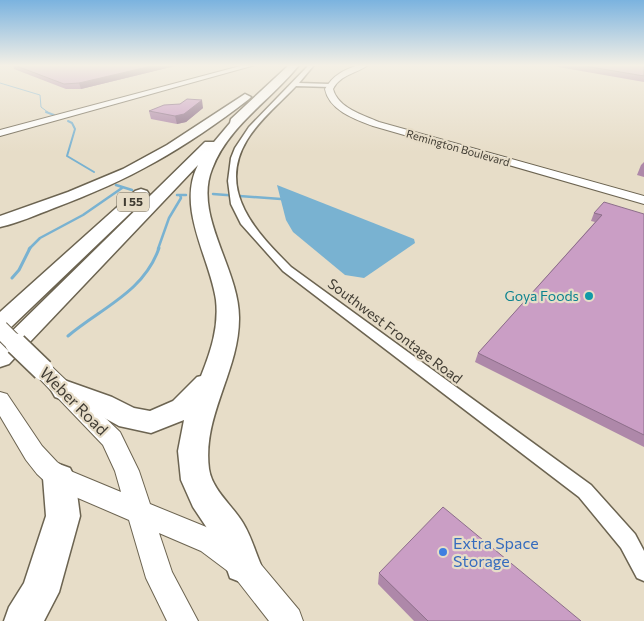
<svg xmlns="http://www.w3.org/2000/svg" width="644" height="621" font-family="Commissioner,sans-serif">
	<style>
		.water { fill: #79b2d1 }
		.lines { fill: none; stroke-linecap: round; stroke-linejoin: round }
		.stream-far3 { stroke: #79b2d1; stroke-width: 1 }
		.stream-far2 { stroke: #79b2d1; stroke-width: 2 }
		.stream-far1 { stroke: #79b2d1; stroke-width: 2.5 }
		.stream { stroke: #79b2d1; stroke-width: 3 }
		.street-casing { stroke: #6c6451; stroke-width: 3 }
		.secondary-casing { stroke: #6c6451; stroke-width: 2 }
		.highway-casing { stroke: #6c6451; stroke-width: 3 }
		.street { fill: #fff; fill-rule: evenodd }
		.secondary { fill: #fff; fill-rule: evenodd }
		.highway { fill: #fff; fill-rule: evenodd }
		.secondary-bridge-far1-casing { stroke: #6c6451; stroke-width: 19; stroke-linecap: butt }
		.secondary-bridge-casing { stroke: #6c6451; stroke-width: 24; stroke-linecap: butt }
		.secondary-bridge-far1 { stroke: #fff; stroke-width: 17 }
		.secondary-bridge { stroke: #fff; stroke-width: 21 }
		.wall { fill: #ae88a9 }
		.shaded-wall { fill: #8d6f8a }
		.building { fill: #ca9ec5; stroke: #8d6f8a }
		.culture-dot { fill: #0f9aa8; stroke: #e7ddc8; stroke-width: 2 }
		.shop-dot { fill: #3f7fe0; stroke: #e7ddc8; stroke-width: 2 }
		.labels { text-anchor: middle; stroke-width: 4.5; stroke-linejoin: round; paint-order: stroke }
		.far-street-label { font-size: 11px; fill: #403c33; stroke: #e7ddc8 }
		.shield { fill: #e7ddc8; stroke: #726c60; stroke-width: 1 }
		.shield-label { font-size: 12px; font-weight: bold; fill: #403c33 }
		.culture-label { font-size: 14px; fill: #0d838f; stroke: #e7ddc8; text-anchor: end }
		.street-label { font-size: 14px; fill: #403c33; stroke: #e7ddc8 }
		.near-street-label { font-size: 16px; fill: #403c33; stroke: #e7ddc8 }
		.near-shop-label { font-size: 16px; fill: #366cbe; stroke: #e7ddc8; text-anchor: start }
	</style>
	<rect width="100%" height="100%" fill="#e7ddc8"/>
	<path class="water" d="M277,185L414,239L415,243L364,278L345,275L293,232L286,220Z"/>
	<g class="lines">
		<path class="stream-far3" d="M0,83L40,95L41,107L49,113"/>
		<path class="stream-far2" d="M46,112L54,115
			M68,121L72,123L75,129L67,156L94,172"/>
		<path class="stream-far1" d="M116,185L132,190
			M213,194L281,199
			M177,195H186
			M29,249L40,238L83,215L122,188
			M158,249L169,218L181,198L180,195"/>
		<path class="stream" d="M12,278L19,270L30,248
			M68,336C101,308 144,292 159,248"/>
		<defs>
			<path id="street" d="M309,65H314L299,83L329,84L331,87L296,86C280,103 259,120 247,140C216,191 257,233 291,267L591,485L635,534L644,551V581L637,578L621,548L579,497L283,271L241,224L231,204L228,181L231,158L235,148L249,127Z"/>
			<path id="secondary" d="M244,65H255L0,136V130Z
				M358,65H368C356,74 341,74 333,89C338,108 363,115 379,122L644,196V204L373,126C354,119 329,110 325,89C333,75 344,70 358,65Z
				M43,363L50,365L120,432L139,471L150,504L221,533L253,555L299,610L303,621H269L233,575L201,551L159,533L172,572L198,621H167L146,578L129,520L50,486L37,474L26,460L0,416V392L7,394L42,446L57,462L68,470L121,492L115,471L103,445L36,375L33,370L36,365Z"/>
			<path id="highway" d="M289,65H299C271,100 228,126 212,169C193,216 240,270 239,319C239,371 202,416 209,469C212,490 233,506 243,523C251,536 255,551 261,565L256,578L243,583L230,578L219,546L193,507L181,480L178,451L184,420L151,433L119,426L92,411L55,397L51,390L55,383L64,380L112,397L134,408L150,411L173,401L197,377L201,376C211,351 219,327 216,300C210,258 176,208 198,165L9,364L0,367V343L205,142H214L230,123L231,119Z
				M245,94L251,97L249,99C184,149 130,180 54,208C36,215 18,223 0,227V216L68,192L123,169L167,145Z
				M141,189L147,191L149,194L147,197L8,330L0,333V312L135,191Z
				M59,464L70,468L75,478L80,516L59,592L44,621H4L9,607L24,583L46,516L43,478L48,468Z"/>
		</defs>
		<use href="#street" class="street-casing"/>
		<use href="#secondary" class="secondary-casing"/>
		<use href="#highway" class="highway-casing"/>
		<use href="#street" class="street"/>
		<use href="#secondary" class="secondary"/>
		<use href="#highway" class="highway"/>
		<defs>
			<path id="secondary-bridge-far1" d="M0,329L17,346"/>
			<path id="secondary-bridge" d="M16,344L43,370"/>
		</defs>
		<use href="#secondary-bridge-far1" class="secondary-bridge-far1-casing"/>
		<use href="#secondary-bridge" class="secondary-bridge-casing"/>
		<use href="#secondary-bridge-far1" class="secondary-bridge-far1"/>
		<use href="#secondary-bridge" class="secondary-bridge"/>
	</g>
	<path class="wall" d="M13,65H179L81,89H66L14,69Z
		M547,65H644V82Z
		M180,104L203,108L186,122L177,124L151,119L149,111Z
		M644,162V177L637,175L641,165Z
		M594,213L644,214V447L475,362L478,353L595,222L591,221Z
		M379,573L581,621H414L378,584Z"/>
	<path class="shaded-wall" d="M156,65H179L81,89L79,83Z
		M202,100L203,108L186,122L177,124L175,116Z"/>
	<path class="building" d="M14,65H156L79,83L64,84Z
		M579,65H644V76Z
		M187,99L202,100L184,114L175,116L149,111L164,105L180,104Z
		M604,202L644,214V435L478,353L602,215L594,213Z
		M443,507L581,621H428L379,573Z"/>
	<linearGradient id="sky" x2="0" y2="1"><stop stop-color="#7bb3df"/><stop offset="0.43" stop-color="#f4f0e6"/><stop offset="1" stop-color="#f4f0e6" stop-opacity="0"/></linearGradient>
	<rect width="644" height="152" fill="url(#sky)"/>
	<circle class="culture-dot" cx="589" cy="296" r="5"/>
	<circle class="shop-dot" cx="443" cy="552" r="5"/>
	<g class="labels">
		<g class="far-street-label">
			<text transform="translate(458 148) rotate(16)" y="4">Remington Boulevard</text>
		</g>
		<rect class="shield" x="117" y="192.5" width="32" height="19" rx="4"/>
		<g class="shield-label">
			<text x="133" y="206">I 55</text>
		</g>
		<g class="culture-label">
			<text x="579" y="301">Goya Foods</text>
		</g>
		<g class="street-label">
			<text transform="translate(395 331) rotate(37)" y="5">Southwest Frontage Road</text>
		</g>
		<g class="near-street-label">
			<text transform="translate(74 401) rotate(45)" y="6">Weber Road</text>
		</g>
		<g class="near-shop-label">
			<text x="453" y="549">Extra Space<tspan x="453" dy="18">Storage</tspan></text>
		</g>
	</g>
</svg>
